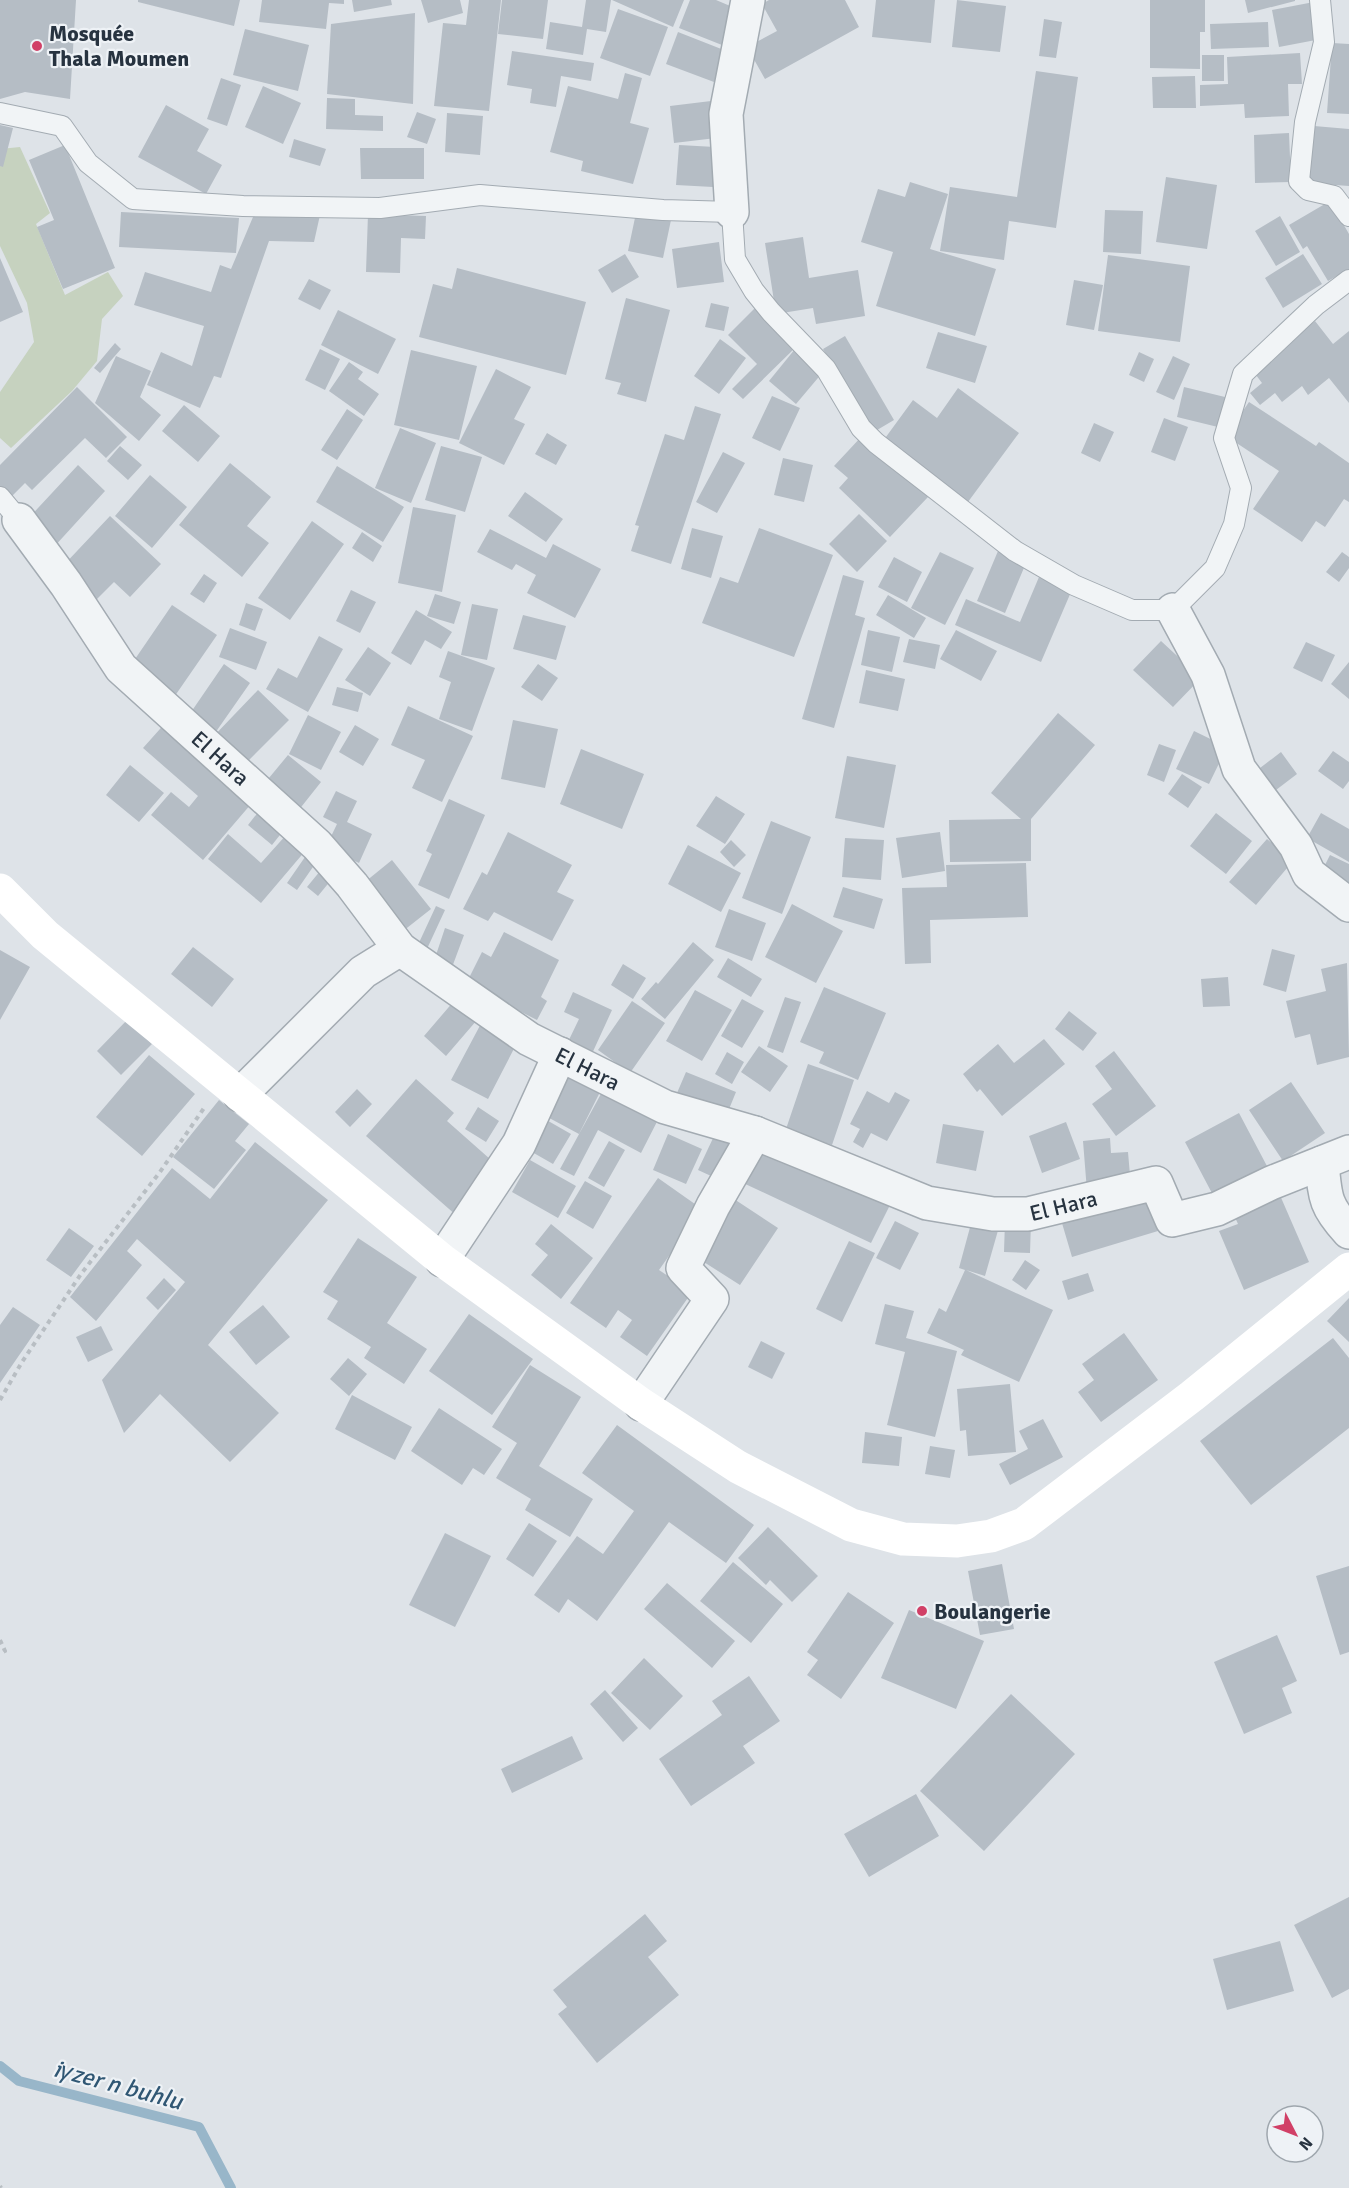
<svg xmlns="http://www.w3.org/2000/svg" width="1349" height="2188" font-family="Signika,sans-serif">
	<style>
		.green { fill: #c6d2bf }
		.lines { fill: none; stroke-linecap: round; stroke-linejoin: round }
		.stream { stroke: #98b6c9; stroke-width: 10 }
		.building { fill: #b5bdc5 }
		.lane-casing { stroke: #a3abb2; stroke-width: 22 }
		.street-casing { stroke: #a3abb2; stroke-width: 36 }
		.path { stroke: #b8bec3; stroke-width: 4; stroke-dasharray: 4.5 4.5; stroke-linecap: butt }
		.lane { stroke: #f1f4f6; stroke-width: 20 }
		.street { stroke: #f1f4f6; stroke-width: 33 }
		.secondary { stroke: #fff; stroke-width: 33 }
		.poi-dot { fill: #d14067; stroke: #eef2f6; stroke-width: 2 }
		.labels { text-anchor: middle; stroke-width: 4.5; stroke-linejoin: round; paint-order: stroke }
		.poi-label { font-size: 22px; font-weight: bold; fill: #273340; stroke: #eef2f6; text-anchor: start }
		.street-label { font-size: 22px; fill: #273340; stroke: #eef2f6 }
		.water-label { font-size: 24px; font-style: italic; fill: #305774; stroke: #eef2f6 }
	</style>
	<rect width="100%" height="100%" fill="#dee3e8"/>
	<path class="green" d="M20,147L50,213L36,224L65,295L108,272L123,296L102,319L97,361L72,391L11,448L0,438V392L34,342L27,303L0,246V149Z"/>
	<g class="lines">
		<path class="stream" d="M0,2066L19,2081L199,2127L231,2188"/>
	</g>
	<path class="building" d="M0,0H76L70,99L25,92L0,99Z
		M138,0H240L234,26L138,2Z
		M262,0H344V4L329,3L326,29L259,22Z
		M352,0H391L392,5L354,12Z
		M421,0H460L463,13L428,23Z
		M469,0H501L489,111L434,106L443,23L466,25Z
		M502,0H548L543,39L498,34Z
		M586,0H611L606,32L587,29L583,55L546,49L550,22L582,27Z
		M612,0H684L673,27Z
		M690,0H716L742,11L727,47L679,28Z
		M769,0H845L859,27L765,79L747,47L777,31L762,4Z
		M876,0H935L931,43L872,37Z
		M957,0L1006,6L1000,52L952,47Z
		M1150,0H1205V32H1200V69L1150,68Z
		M1245,0H1295V1L1248,13Z
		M1314,2L1321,39L1279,47L1272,10Z
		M618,9L668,27L650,76L600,58Z
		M415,13L413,104L327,94L331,24Z
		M1044,19L1062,22L1056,58L1039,56Z
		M1268,22L1269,47L1211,49L1210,24Z
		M245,29L309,45L298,91L233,75Z
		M678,32L734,54L722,85L666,64Z
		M1332,43L1349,44V114L1327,113Z
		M512,51L594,63L591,81L561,76L556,107L530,103L532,89L507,85Z
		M1300,53L1302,84H1288L1289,116L1245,118L1244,104L1200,106V85L1228,84L1227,57Z
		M1202,55H1224V81H1202Z
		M1036,71L1078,77L1056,228L1009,221L1004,260L940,251L950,187L1017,197Z
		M625,73L642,78L630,123L649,128L633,184L581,171L583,161L550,152L568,86L618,99Z
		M1195,76L1196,108H1153L1152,77Z
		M221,78L241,85L227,126L207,119Z
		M263,86L301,103L283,144L245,127Z
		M327,98L355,99V115L383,116V131L326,129Z
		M711,101L716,138L674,143L670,106Z
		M166,105L209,129L197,151L222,165L206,194L138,157Z
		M417,112L436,119L427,144L407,137Z
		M447,113L483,116L480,155L445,152Z
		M0,125L13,128L3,167L0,166Z
		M1314,126L1349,129V186L1308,183Z
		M1289,133L1291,182L1255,183L1254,135Z
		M294,139L326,149L320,166L289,157Z
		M65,145L115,268L63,289L37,227L54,220L29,160Z
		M679,145L715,147L713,187L676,185Z
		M360,148H424V179H361Z
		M1166,177L1217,185L1207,249L1156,242Z
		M910,182L948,194L930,249L996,269L975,336L876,306L893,252L861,242L878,189L905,197Z
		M1330,201L1349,234V269L1328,281L1307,246L1303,249L1289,225Z
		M1105,210L1143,211L1141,254L1103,252Z
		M121,212L239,218L236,253L119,247Z
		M636,213L671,220L663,258L628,251Z
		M368,214L426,216L425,239L401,238L400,273L366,272Z
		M320,215L314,242L269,241L221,378L214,376L200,408L147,385L161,352L192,366L204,326L134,305L145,272L211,292L220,265L231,269L253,217Z
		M1280,216L1300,252L1276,266L1255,231Z
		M803,237L809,278L858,270L865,316L816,324L813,308L776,314L765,243Z
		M719,242L724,282L677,288L672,249Z
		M625,254L639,277L612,293L598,270Z
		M1303,254L1322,284L1283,308L1265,278Z
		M1108,255L1190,266L1180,342L1098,331Z
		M0,258L23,312L0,322Z
		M457,268L586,302L566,375L419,337L433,284L452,289Z
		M309,279L331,290L320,310L298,299Z
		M1074,280L1103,285L1094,330L1066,325Z
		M626,298L670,310L646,402L617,394L621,383L605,379Z
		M711,303L729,307L724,331L705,327Z
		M757,306L797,346L743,399L732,389L757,364L728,335Z
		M338,310L396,339L378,374L321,345Z
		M1315,321L1333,344L1349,331V403L1329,378L1308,395L1302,386L1282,402L1275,393L1260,405L1250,393L1262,383L1253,371Z
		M938,332L987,346L975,383L926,368Z
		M845,336L894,420L872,433L823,349Z
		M720,339L746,358L719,394L694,376Z
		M115,343L121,349L100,373L94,368Z
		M320,349L340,359L325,390L305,380Z
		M795,349L823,372L796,404L769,381Z
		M411,350L477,366L459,440L394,425Z
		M1139,352L1154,359L1144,382L1129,375Z
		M116,356L151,371L140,397L161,415L139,441L95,403Z
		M1173,356L1190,364L1174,400L1156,392Z
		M349,362L363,372L358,379L379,394L364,416L329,391Z
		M496,369L531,387L514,419L525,424L504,465L459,443Z
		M77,387L127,437L106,458L85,438L32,490L25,483L11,497L0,486V465Z
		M1184,387L1229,398L1222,428L1177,417Z
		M958,388L1019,433L965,506L883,441L913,400L937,418Z
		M772,396L800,408L780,451L752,438Z
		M1249,402L1316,446L1319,442L1349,463V502L1344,499L1325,527L1316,521L1302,542L1253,509L1279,471L1226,436Z
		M184,405L220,436L198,462L162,431Z
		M695,406L721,414L671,564L631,551L639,526L635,525L665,434L684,440Z
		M347,409L363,420L337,460L321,450Z
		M1164,418L1188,427L1175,461L1151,452Z
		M1094,423L1114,432L1100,462L1081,453Z
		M400,428L436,443L411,503L375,488Z
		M547,433L567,445L556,465L535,454Z
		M862,436L928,497L890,537L839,488L848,478L834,466Z
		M120,446L142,465L128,480L107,461Z
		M441,446L482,457L465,512L425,500Z
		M723,452L745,463L717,513L696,502Z
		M783,458L813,465L804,502L774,495Z
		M230,463L271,497L247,526L269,543L242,577L179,525Z
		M78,465L105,491L53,548L25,522Z
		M337,466L404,507L383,542L316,502Z
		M150,475L187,507L152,548L115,516Z
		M525,492L563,519L546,542L508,516Z
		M413,507L456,515L442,592L398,583Z
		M859,514L887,541L857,572L829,544Z
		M110,516L161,564L130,597L114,582L96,600L61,568Z
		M312,521L344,544L290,620L258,598Z
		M692,528L723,536L711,578L681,569Z
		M759,528L833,555L794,657L702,623L720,577L738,583Z
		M490,529L546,558L553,544L601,569L575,618L527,593L536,575L516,564L512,570L477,552Z
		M362,532L382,546L373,562L352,548Z
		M998,551L1026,563L1005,613L977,601Z
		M940,552L974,568L945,625L911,608Z
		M1342,552L1349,557V568L1339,582L1326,572Z
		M894,557L922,572L907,602L878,587Z
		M204,574L217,583L204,603L190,594Z
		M843,575L864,581L855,615L865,618L834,728L802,719Z
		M1039,577L1071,592L1041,662L955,625L966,599L1020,622Z
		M351,590L376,602L360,633L336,621Z
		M435,594L461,602L454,624L427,616Z
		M888,595L926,618L914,638L876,615Z
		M246,603L263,609L255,631L239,625Z
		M472,604L498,609L487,660L461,655Z
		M172,605L217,635L170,703L131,665Z
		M416,610L452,632L441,649L425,640L411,665L391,653Z
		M523,615L566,626L556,660L513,649Z
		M230,628L267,642L256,670L219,657Z
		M868,630L900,637L892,672L861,665Z
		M956,630L997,651L981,681L940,659Z
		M319,636L343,649L308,712L266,689L278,668L297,678Z
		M909,639L940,645L935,669L903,662Z
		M1161,641L1201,678L1173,707L1133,670Z
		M1306,642L1335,655L1322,682L1293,668Z
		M368,647L391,663L370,696L345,680Z
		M448,651L495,668L472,731L439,719L451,682L439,677Z
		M1349,662V699L1331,684Z
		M224,664L250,683L213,736L187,718Z
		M538,664L558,678L542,701L521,687Z
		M866,670L905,679L898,711L859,703Z
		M337,687L363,693L358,712L332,705Z
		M258,690L289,720L240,769L210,740Z
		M408,706L473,736L442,802L412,788L425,760L391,745Z
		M1058,713L1095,745L1031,819V861L950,862L949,820L1021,819L991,793Z
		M308,715L341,732L321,770L289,754Z
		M168,720L257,797L203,860L151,815L171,792L189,807L198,796L143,748Z
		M513,720L558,729L545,788L501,779Z
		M355,725L379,739L363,766L339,752Z
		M1194,731L1227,747L1209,784L1176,769Z
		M1159,744L1176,750L1164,782L1147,775Z
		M581,749L644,774L622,829L560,804Z
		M1333,751L1349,762V781L1343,789L1318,771Z
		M1281,752L1297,774L1276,790L1260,768Z
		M288,755L321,782L298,811L264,784Z
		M847,756L896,765L884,828L835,818Z
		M130,765L164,793L139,822L106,795Z
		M1182,774L1202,787L1188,808L1168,794Z
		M336,791L357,801L347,822L372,834L359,863L326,847L337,824L323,817Z
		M716,796L745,814L725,844L696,826Z
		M449,799L485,815L449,899L418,885L432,854L426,851Z
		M263,806L287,826L272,845L248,825Z
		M1216,813L1252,841L1226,874L1190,846Z
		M1321,813L1349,829V862L1307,838Z
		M771,821L811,837L782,914L742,898Z
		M508,832L572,865L557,892L574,900L552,941L494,912L488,921L463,909L482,872L487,875Z
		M940,832L945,871L902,878L896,838Z
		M228,834L261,863L287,834L306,850L261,903L208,859Z
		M845,838L884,840L881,880L842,877Z
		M1267,839L1293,861L1256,905L1229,882Z
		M731,840L746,855L734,867L720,852Z
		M688,845L741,873L721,912L668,884Z
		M1330,855L1349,864V890L1320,875Z
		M305,857L315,864L297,890L287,883Z
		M392,860L431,909L398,935L360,886Z
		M1026,863L1028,917L930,920L931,963L905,964L902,888L947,887L946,865Z
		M325,865L336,874L318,896L307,887Z
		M843,887L883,899L874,929L833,917Z
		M792,904L843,931L816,983L765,957Z
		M436,906L445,910L426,951L417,947Z
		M729,909L766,923L752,961L715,947Z
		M445,928L464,935L451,970L433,964Z
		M504,932L559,960L541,997L547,1001L537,1020L466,984L482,952L491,957Z
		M693,942L714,960L665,1019L641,999L656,982L658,984Z
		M193,947L234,979L212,1007L171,974Z
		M1272,949L1295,955L1286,992L1263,985Z
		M0,950L30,967L0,1020Z
		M728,958L762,979L751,997L717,977Z
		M1347,963L1349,1057L1317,1065L1310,1034L1295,1038L1286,1001L1326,991L1321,969Z
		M623,964L646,978L633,999L611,985Z
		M1228,977L1230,1006L1203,1007L1201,979Z
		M824,987L886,1013L858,1080L819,1063L824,1052L800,1042Z
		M695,990L732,1010L702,1061L666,1041Z
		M573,992L612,1010L590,1058L566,1046L579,1019L564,1012Z
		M785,997L801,1002L783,1053L767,1047Z
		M742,999L764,1011L742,1048L721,1036Z
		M454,1001L477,1020L446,1056L424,1036Z
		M632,1001L665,1023L630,1073L598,1050Z
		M1069,1011L1097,1033L1083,1051L1055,1029Z
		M484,1018L520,1037L488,1099L451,1080Z
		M128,1019L152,1044L121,1075L97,1051Z
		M1044,1039L1065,1064L1002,1116L980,1089L977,1092L963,1074L998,1044L1014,1063Z
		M759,1046L788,1066L770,1092L741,1072Z
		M1114,1051L1156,1106L1116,1136L1092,1104L1112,1089L1095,1066Z
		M727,1052L744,1062L732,1084L715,1074Z
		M149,1055L195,1094L142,1156L96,1117Z
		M567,1060L606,1080L579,1134L540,1113Z
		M808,1064L854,1080L832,1145L786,1129Z
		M686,1072L736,1092L727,1114L677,1093Z
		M416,1079L454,1113L447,1121L499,1167L457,1216L366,1136Z
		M608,1081L663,1110L641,1153L598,1130L574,1176L560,1169Z
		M1291,1082L1325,1133L1283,1161L1249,1110Z
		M357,1089L372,1104L350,1127L335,1112Z
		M867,1091L889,1103L895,1092L910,1100L887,1141L871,1133L863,1148L853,1142L860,1129L850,1124Z
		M219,1100L249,1124L235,1141L246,1150L214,1189L173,1157Z
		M478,1107L499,1121L486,1142L465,1129Z
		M1239,1113L1268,1168L1214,1197L1185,1142Z
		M543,1118L571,1134L553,1164L525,1148Z
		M1066,1122L1080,1159L1042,1173L1029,1136Z
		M943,1124L984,1131L976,1171L936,1163Z
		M668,1134L702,1149L686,1184L653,1170Z
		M715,1134L739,1145L722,1181L698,1170Z
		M1110,1138L1111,1153L1128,1152L1131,1187L1087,1191L1083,1141Z
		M609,1141L625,1150L604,1187L588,1178Z
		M255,1142L328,1200L208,1345L279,1413L230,1462L160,1394L124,1433L102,1380L185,1282L137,1239L127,1251L142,1265L96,1321L70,1297L172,1168L210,1199Z
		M759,1143L890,1205L871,1243L741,1182Z
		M530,1160L576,1186L558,1218L512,1192Z
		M658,1178L702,1209L659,1270L692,1292L647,1356L620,1337L632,1320L618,1310L606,1328L570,1303Z
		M585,1181L612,1196L593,1229L566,1213Z
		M1145,1187L1158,1231L1072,1257L1059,1213Z
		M1279,1193L1309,1262L1244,1290L1219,1231L1238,1224L1233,1213Z
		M734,1199L778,1228L740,1285L696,1257Z
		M972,1220L999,1227L985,1276L966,1270L1053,1310L1019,1382L961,1355L964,1350L927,1333L939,1308L946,1312L965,1270L959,1268Z
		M895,1221L919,1233L900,1270L876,1258Z
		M1005,1221H1031L1030,1253L1004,1252Z
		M551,1224L593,1258L561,1299L531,1275L548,1255L535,1244Z
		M69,1228L94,1246L71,1277L46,1260Z
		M358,1238L417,1277L387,1323L427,1349L404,1384L364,1358L371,1347L327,1319L338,1301L323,1292Z
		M849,1241L875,1253L842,1322L816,1309Z
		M1025,1260L1040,1270L1026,1290L1012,1280Z
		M1088,1273L1094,1291L1068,1300L1062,1281Z
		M164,1278L176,1290L158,1310L146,1298Z
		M1349,1298V1342L1327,1321Z
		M885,1304L914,1311L906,1338L957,1351L935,1437L887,1425L905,1352L875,1344Z
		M263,1305L290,1337L256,1365L229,1332Z
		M13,1307L40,1325L0,1383V1325Z
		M469,1314L533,1359L492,1415L429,1371Z
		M101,1326L113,1350L88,1362L76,1337Z
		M1124,1333L1158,1380L1101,1422L1078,1392L1094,1380L1082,1364Z
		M1333,1338L1349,1358V1428L1251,1505L1200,1441Z
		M761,1341L785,1353L772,1379L748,1367Z
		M348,1358L367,1374L349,1396L330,1379Z
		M530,1365L581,1397L539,1466L593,1499L570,1537L525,1510L531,1499L496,1478L517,1443L492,1427Z
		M1010,1384L1016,1452L968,1456L966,1430L960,1431L957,1389Z
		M352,1395L412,1427L395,1460L335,1429Z
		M439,1408L502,1449L484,1475L473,1468L462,1485L411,1451Z
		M1043,1419L1063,1457L1010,1485L999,1464L1028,1449L1019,1431Z
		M617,1425L754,1525L726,1563L669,1522L597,1621L568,1599L559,1613L534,1595L577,1536L603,1554L634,1511L582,1473Z
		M865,1432L902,1437L899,1466L862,1463Z
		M930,1446L955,1450L950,1478L925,1474Z
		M529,1523L557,1541L533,1577L506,1559Z
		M768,1527L818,1576L792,1602L770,1580L766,1585L738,1558Z
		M445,1533L491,1556L455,1627L409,1605Z
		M733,1562L783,1604L751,1643L700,1601Z
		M1002,1564L1014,1629L980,1635L968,1571Z
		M1349,1566V1652L1340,1655L1316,1576Z
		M667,1583L735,1641L712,1668L644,1609Z
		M848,1592L894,1623L841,1699L807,1675L818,1660L807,1652Z
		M909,1610L984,1641L956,1709L881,1678Z
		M1277,1635L1297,1681L1282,1688L1292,1713L1244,1734L1214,1662Z
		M644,1658L683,1696L650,1730L611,1693Z
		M749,1676L780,1721L743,1746L755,1763L691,1806L659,1759L722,1715L712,1701Z
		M605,1690L638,1728L623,1742L590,1704Z
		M1011,1694L1075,1754L984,1851L920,1791Z
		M572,1736L583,1759L512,1793L501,1769Z
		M916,1794L939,1836L869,1877L844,1834Z
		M1349,1897V1989L1332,1998L1294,1925Z
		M645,1914L667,1941L648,1957L679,1995L597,2063L558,2014L567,2007L553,1990Z
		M1280,1941L1294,1991L1227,2010L1213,1959Z"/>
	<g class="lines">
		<defs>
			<path id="lane" d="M1320,0L1324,42L1305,122L1299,181L1308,190L1334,196L1349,216
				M0,113L62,126L88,163L133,199L243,206L380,208L480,195L663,210L732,212L735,259L754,291L771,312L826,369L861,428L876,443L1015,551L1074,585L1132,610H1173L1215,568L1234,524L1241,488L1224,438L1243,374L1316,305L1349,280
				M0,497L19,520"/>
			<g id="street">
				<path d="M732,212L726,114L748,0"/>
				<path id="s1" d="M19,520L66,584L121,668L317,845L352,885L400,949L529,1039L665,1107L755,1133L927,1203L993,1214H1028L1156,1183L1172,1220L1217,1209L1271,1183L1349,1152"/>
				<path d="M1173,610L1208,675L1239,769L1296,846L1309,874L1349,905"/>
				<path d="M240,1095L363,972L400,949"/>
				<path d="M1322,1163C1325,1198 1325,1206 1349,1232"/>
				<path d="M442,1260L519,1144L560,1054"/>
				<path d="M641,1404L712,1299L683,1268L713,1206L755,1133"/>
			</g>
		</defs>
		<use href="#lane" class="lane-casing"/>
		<use href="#street" class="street-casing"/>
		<path class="path" d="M0,1400L22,1362L81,1274L160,1172L204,1108
			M0,1640L5,1651L0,1653
			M0,2186L1,2188"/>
		<use href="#lane" class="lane"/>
		<use href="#street" class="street"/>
		<path class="secondary" d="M0,890L45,935L442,1260L641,1404L738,1467L851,1525L903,1539L957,1541L991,1536L1024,1524L1192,1396L1349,1269"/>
	</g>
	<g class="poi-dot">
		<circle cx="37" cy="46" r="6"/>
		<circle cx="922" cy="1611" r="6"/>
	</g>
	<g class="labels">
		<g class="poi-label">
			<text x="49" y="41">Mosquée<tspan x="49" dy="25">Thala Moumen</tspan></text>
			<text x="934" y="1619">Boulangerie</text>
		</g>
		<g class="street-label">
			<text dy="8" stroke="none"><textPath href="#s1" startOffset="314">El Hara</textPath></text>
			<text dy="8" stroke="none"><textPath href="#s1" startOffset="800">El Hara</textPath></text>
			<text dy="8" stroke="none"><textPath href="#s1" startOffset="1304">El Hara</textPath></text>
		</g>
		<g class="water-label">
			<text transform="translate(118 2085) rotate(15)" y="8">iγzer n buhlu</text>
		</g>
	</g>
	<g transform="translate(1295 2134) rotate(132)"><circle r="28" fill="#eef2f6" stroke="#9ea6ad" stroke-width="1.5"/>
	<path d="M0-4.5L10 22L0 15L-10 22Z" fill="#d14067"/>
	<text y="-9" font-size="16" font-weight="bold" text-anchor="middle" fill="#273340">N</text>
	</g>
</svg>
